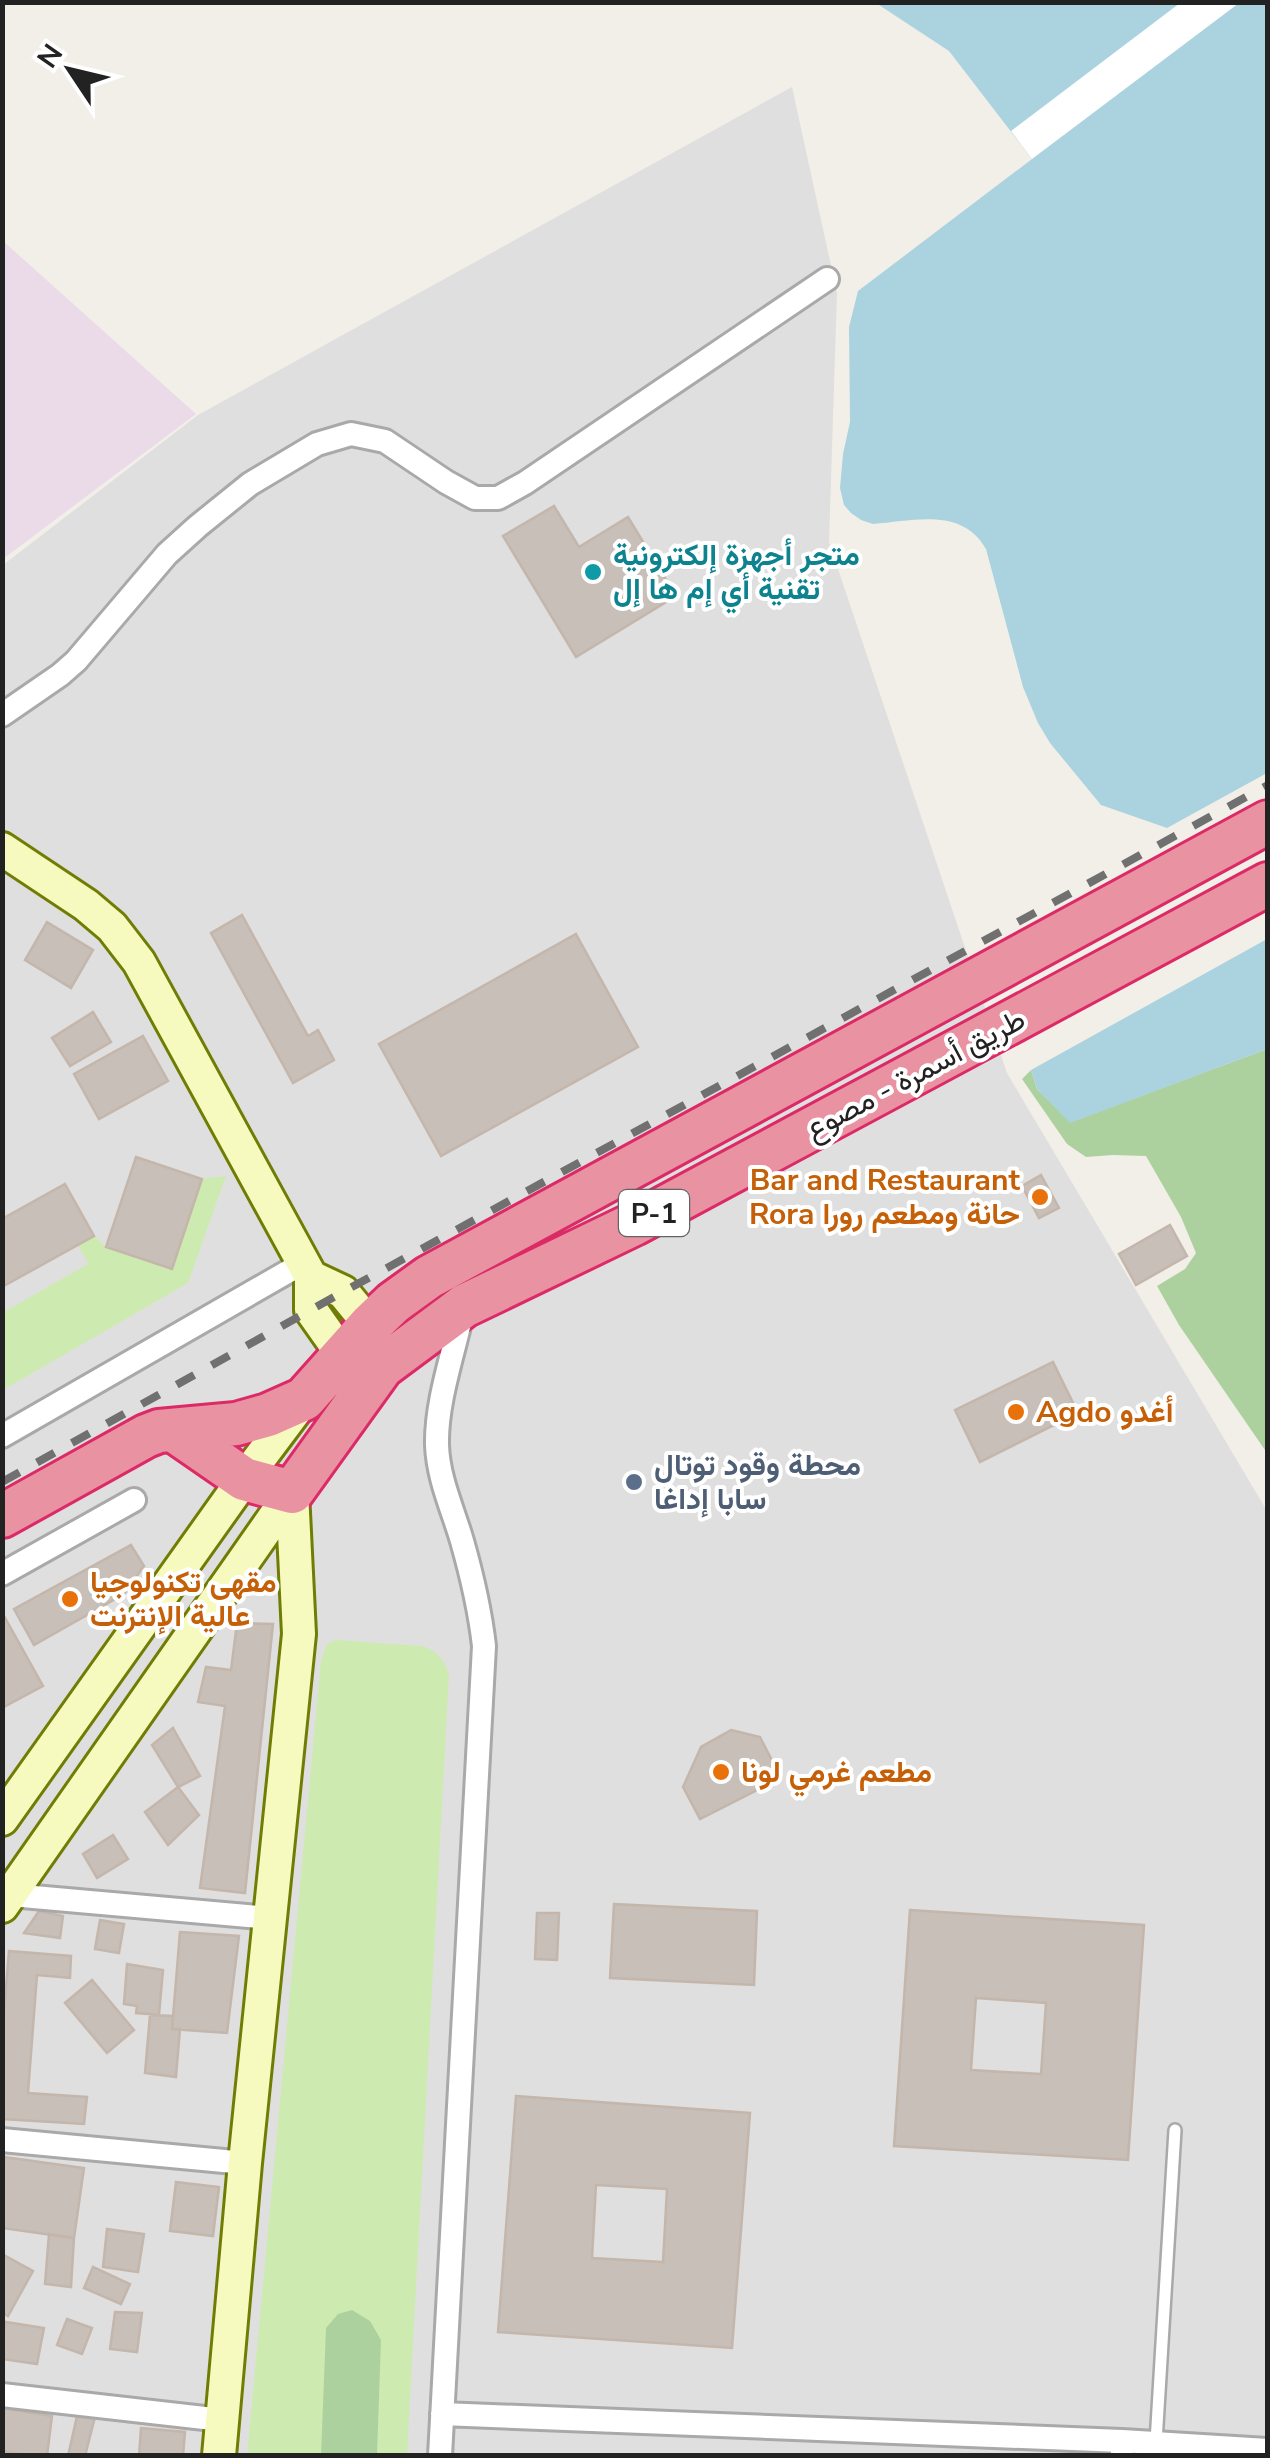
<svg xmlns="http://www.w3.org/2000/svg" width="1270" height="2458" font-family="'Nunito Sans',Vazirmatn,sans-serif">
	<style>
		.residential { fill: #e0dfdf }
		.industrial { fill: #ebdbe8 }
		.grass { fill: #cdebb0 }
		.forest { fill: #add19e }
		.water { fill: #aad3df }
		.pier { fill: #fff }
		.building { fill: #c7bfb8; stroke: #c4b6ab; stroke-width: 2.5; fill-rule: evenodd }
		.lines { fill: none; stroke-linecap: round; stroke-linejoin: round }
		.lane-casing { stroke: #a9a9a9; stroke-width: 16 }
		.street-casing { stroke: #a9a9a9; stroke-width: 28 }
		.secondary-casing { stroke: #707d05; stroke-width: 38 }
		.highway-casing { stroke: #dc2a67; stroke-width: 48 }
		.lane { stroke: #fff; stroke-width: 11 }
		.street { stroke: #fff; stroke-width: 22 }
		.secondary { stroke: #f7fabf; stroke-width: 32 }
		.highway { stroke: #e892a2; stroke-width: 42 }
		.rail { stroke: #707070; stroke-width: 8; stroke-dasharray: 20 20; stroke-linecap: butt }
		.culture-dot { fill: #0f9aa8; stroke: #fff; stroke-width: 4 }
		.food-dot { fill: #e8710a; stroke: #fff; stroke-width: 4 }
		.service-dot { fill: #5c6f8a; stroke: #fff; stroke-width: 4 }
		.labels { text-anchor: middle; stroke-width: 8; stroke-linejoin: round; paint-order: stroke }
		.shield { fill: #fff; stroke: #646464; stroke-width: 2.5 }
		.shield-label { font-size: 28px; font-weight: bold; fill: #222 }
		.culture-label { font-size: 30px; font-weight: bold; fill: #0d838f; stroke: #fff; text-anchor: start }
		.street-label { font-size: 30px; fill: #222; stroke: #fff }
		.food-label { font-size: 30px; font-weight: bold; fill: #c56008; stroke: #fff; text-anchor: start }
		.service-label { font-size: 30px; font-weight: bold; fill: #4e5e75; stroke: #fff; text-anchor: start }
	</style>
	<rect width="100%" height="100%" fill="#f2efe9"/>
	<path class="residential" d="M792,87L837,293L829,542L1007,1073L1267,1511V2455L3,2456V565L198,415Z"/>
	<path class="industrial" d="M3,241L196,414L3,559Z"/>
	<path class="grass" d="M226,1176L188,1283L3,1390L2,1313L88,1264L78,1245L94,1236L106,1247L172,1268L202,1179Z
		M335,1640L423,1646C438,1652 444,1659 449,1674L407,2455L247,2456L321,1660L327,1644Z"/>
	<path class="forest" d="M1267,1049V1453L1179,1325L1157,1286L1185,1269L1196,1253L1181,1217L1146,1156L1113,1155L1086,1157L1067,1144L1022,1079L1031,1070L1037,1089L1071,1122Z
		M352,2310L370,2321L381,2340L377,2455H321L326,2328L338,2314Z"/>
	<path class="water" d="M876,3H1267V773L1167,828L1101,805L1050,743L1038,723L1023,687L986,549C962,507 914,521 873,524L861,520L851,513L844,505L840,488L843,454L850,422L849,327L858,291L1032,159L949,51Z
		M1267,939V1049L1070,1123L1037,1089L1031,1070Z"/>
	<path class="pier" d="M1180,3H1239L1032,159L1011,131Z"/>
	<path class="building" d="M554,506L579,547L628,517L676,596L576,657L503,536Z
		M242,915L308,1036L318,1030L334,1060L293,1083L211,933Z
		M47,922L93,950L71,988L25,960Z
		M576,934L638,1047L441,1156L379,1044Z
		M93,1012L111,1042L70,1066L52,1038Z
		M143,1036L168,1081L99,1119L74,1074Z
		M136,1157L202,1179L172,1269L106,1247Z
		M1041,1175L1059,1208L1039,1218L1022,1186Z
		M65,1184L94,1236L2,1287V1219Z
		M1170,1225L1187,1256L1136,1285L1119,1254Z
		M1053,1362L1078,1413L980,1462L955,1410Z
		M131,1545L144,1566L124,1594L34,1645L14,1609Z
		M3,1614L43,1686L2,1708V1614Z
		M237,1623L273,1624L245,1893L200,1888L225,1706L198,1702L206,1667L231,1670Z
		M173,1728L200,1776L178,1787L152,1745Z
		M731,1730L760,1737L781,1778L700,1819L683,1787L701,1747Z
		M178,1787L199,1815L168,1845L145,1812Z
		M113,1835L128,1859L97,1878L83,1854Z
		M614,1904L757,1911L754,1985L610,1978Z
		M910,1910L1144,1925L1128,2160L894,2146ZM976,1998L1046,2003L1041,2074L971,2070Z
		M39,1911L63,1916L60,1938L24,1933Z
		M537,1913H559L557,1960L535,1959Z
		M100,1920L124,1924L119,1953L95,1949Z
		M180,1932L239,1936L227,2033L172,2029Z
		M9,1951L71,1956L70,1978L37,1975L28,2093L87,2097L84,2124L2,2119V2035Z
		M127,1964L163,1970L159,2015L136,2013L137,2006L124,2004Z
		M92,1980L134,2030L107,2053L65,2003Z
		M150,2015L173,2016L172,2029H180L176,2077L145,2073Z
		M516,2096L750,2113L732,2348L498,2332ZM596,2185L667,2189L663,2262L592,2258Z
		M4,2157L84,2168L74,2238L2,2228Z
		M176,2182L219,2187L213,2236L170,2231Z
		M107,2229L144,2234L138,2272L103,2267Z
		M49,2234L74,2238L71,2287L45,2284Z
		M2,2254L33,2271L8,2316L2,2313Z
		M93,2267L130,2284L121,2304L84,2288Z
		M115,2312L142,2313L137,2352L110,2349Z
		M67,2319L92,2328L82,2354L57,2345Z
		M6,2322L44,2328L37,2364L2,2359V2335Z
		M2,2408L52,2416L47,2456H28L2,2451Z
		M77,2416L95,2417L85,2456H68Z
		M141,2428L185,2432L183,2456H139Z"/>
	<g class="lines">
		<defs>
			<path id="lane" d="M1156,2442L1175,2130"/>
			<path id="street" d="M2,715L60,675L76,661L167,554L198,526L250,484L317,444L351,434L385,441L446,482L475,498H498L525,483L827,279
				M2,1436L303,1263
				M2,1574L134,1500
				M11,1895L270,1918
				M2,2140L245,2163
				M2,2395L222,2420
				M442,2414L1122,2441V2456
				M1122,2441L1267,2450
				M440,2456L484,1646C480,1611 472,1576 462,1541C453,1510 438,1478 437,1445C436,1401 454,1352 463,1309"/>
			<path id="secondary" d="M2,849L86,905L112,927L139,962L311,1277L343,1292L370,1325L375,1344
				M311,1277V1310L342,1354L364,1361
				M2,1819L244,1479L304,1399
				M2,1906L292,1492
				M219,2456L245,2163L299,1634L292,1492"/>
			<path id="highway" d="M173,1430L244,1479L292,1492L382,1367L464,1306L634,1224L1268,884
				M2,1516L146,1436L159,1431L236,1424L268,1415L304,1399L370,1325L393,1303L429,1277L1268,822"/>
		</defs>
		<use href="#lane" class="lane-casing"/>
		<use href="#street" class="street-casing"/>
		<use href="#secondary" class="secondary-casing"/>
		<use href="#highway" class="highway-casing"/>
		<use href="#lane" class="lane"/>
		<use href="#street" class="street"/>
		<use href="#secondary" class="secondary"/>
		<use href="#highway" class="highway"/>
		<path class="rail" d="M2,1482L343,1292L1268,785"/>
	</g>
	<circle class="culture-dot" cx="593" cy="572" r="10"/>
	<g class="food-dot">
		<circle cx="1040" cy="1197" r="10"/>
		<circle cx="1016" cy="1412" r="10"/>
		<circle cx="70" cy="1599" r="10"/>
		<circle cx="721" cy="1772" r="10"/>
	</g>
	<circle class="service-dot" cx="634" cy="1482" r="10"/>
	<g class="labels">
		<rect class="shield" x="619" y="1190" width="70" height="46" rx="8"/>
		<g class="shield-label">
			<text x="654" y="1223">P-1</text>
		</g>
		<g class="culture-label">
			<text x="613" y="565">متجر أجهزة إلكترونية<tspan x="613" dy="34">تقنية أي إم ها إل</tspan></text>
		</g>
		<g class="street-label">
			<text transform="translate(915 1074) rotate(-28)" y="10">طريق أسمرة - مصوع</text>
		</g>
		<g class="food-label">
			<text x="1020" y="1190" text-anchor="end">Bar and Restaurant<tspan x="1020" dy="34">Rora حانة ومطعم رورا</tspan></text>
			<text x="1036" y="1422">Agdo أغدو</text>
			<text x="90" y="1592">مقهى تكنولوجيا<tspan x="90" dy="34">عالية الإنترنت</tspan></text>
			<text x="741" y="1782">مطعم غرمي لونا</text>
		</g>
		<g class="service-label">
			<text x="654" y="1475">محطة وقود توتال<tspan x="654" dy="34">سابا إداغا</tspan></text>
		</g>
	</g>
	<rect width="1270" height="2458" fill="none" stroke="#222222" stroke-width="10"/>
	<g transform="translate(70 70) rotate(305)" stroke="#ffffff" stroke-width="8" paint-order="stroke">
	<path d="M0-8L18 38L0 25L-18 38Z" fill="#222222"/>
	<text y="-15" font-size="28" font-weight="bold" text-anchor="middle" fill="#222222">N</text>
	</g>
</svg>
